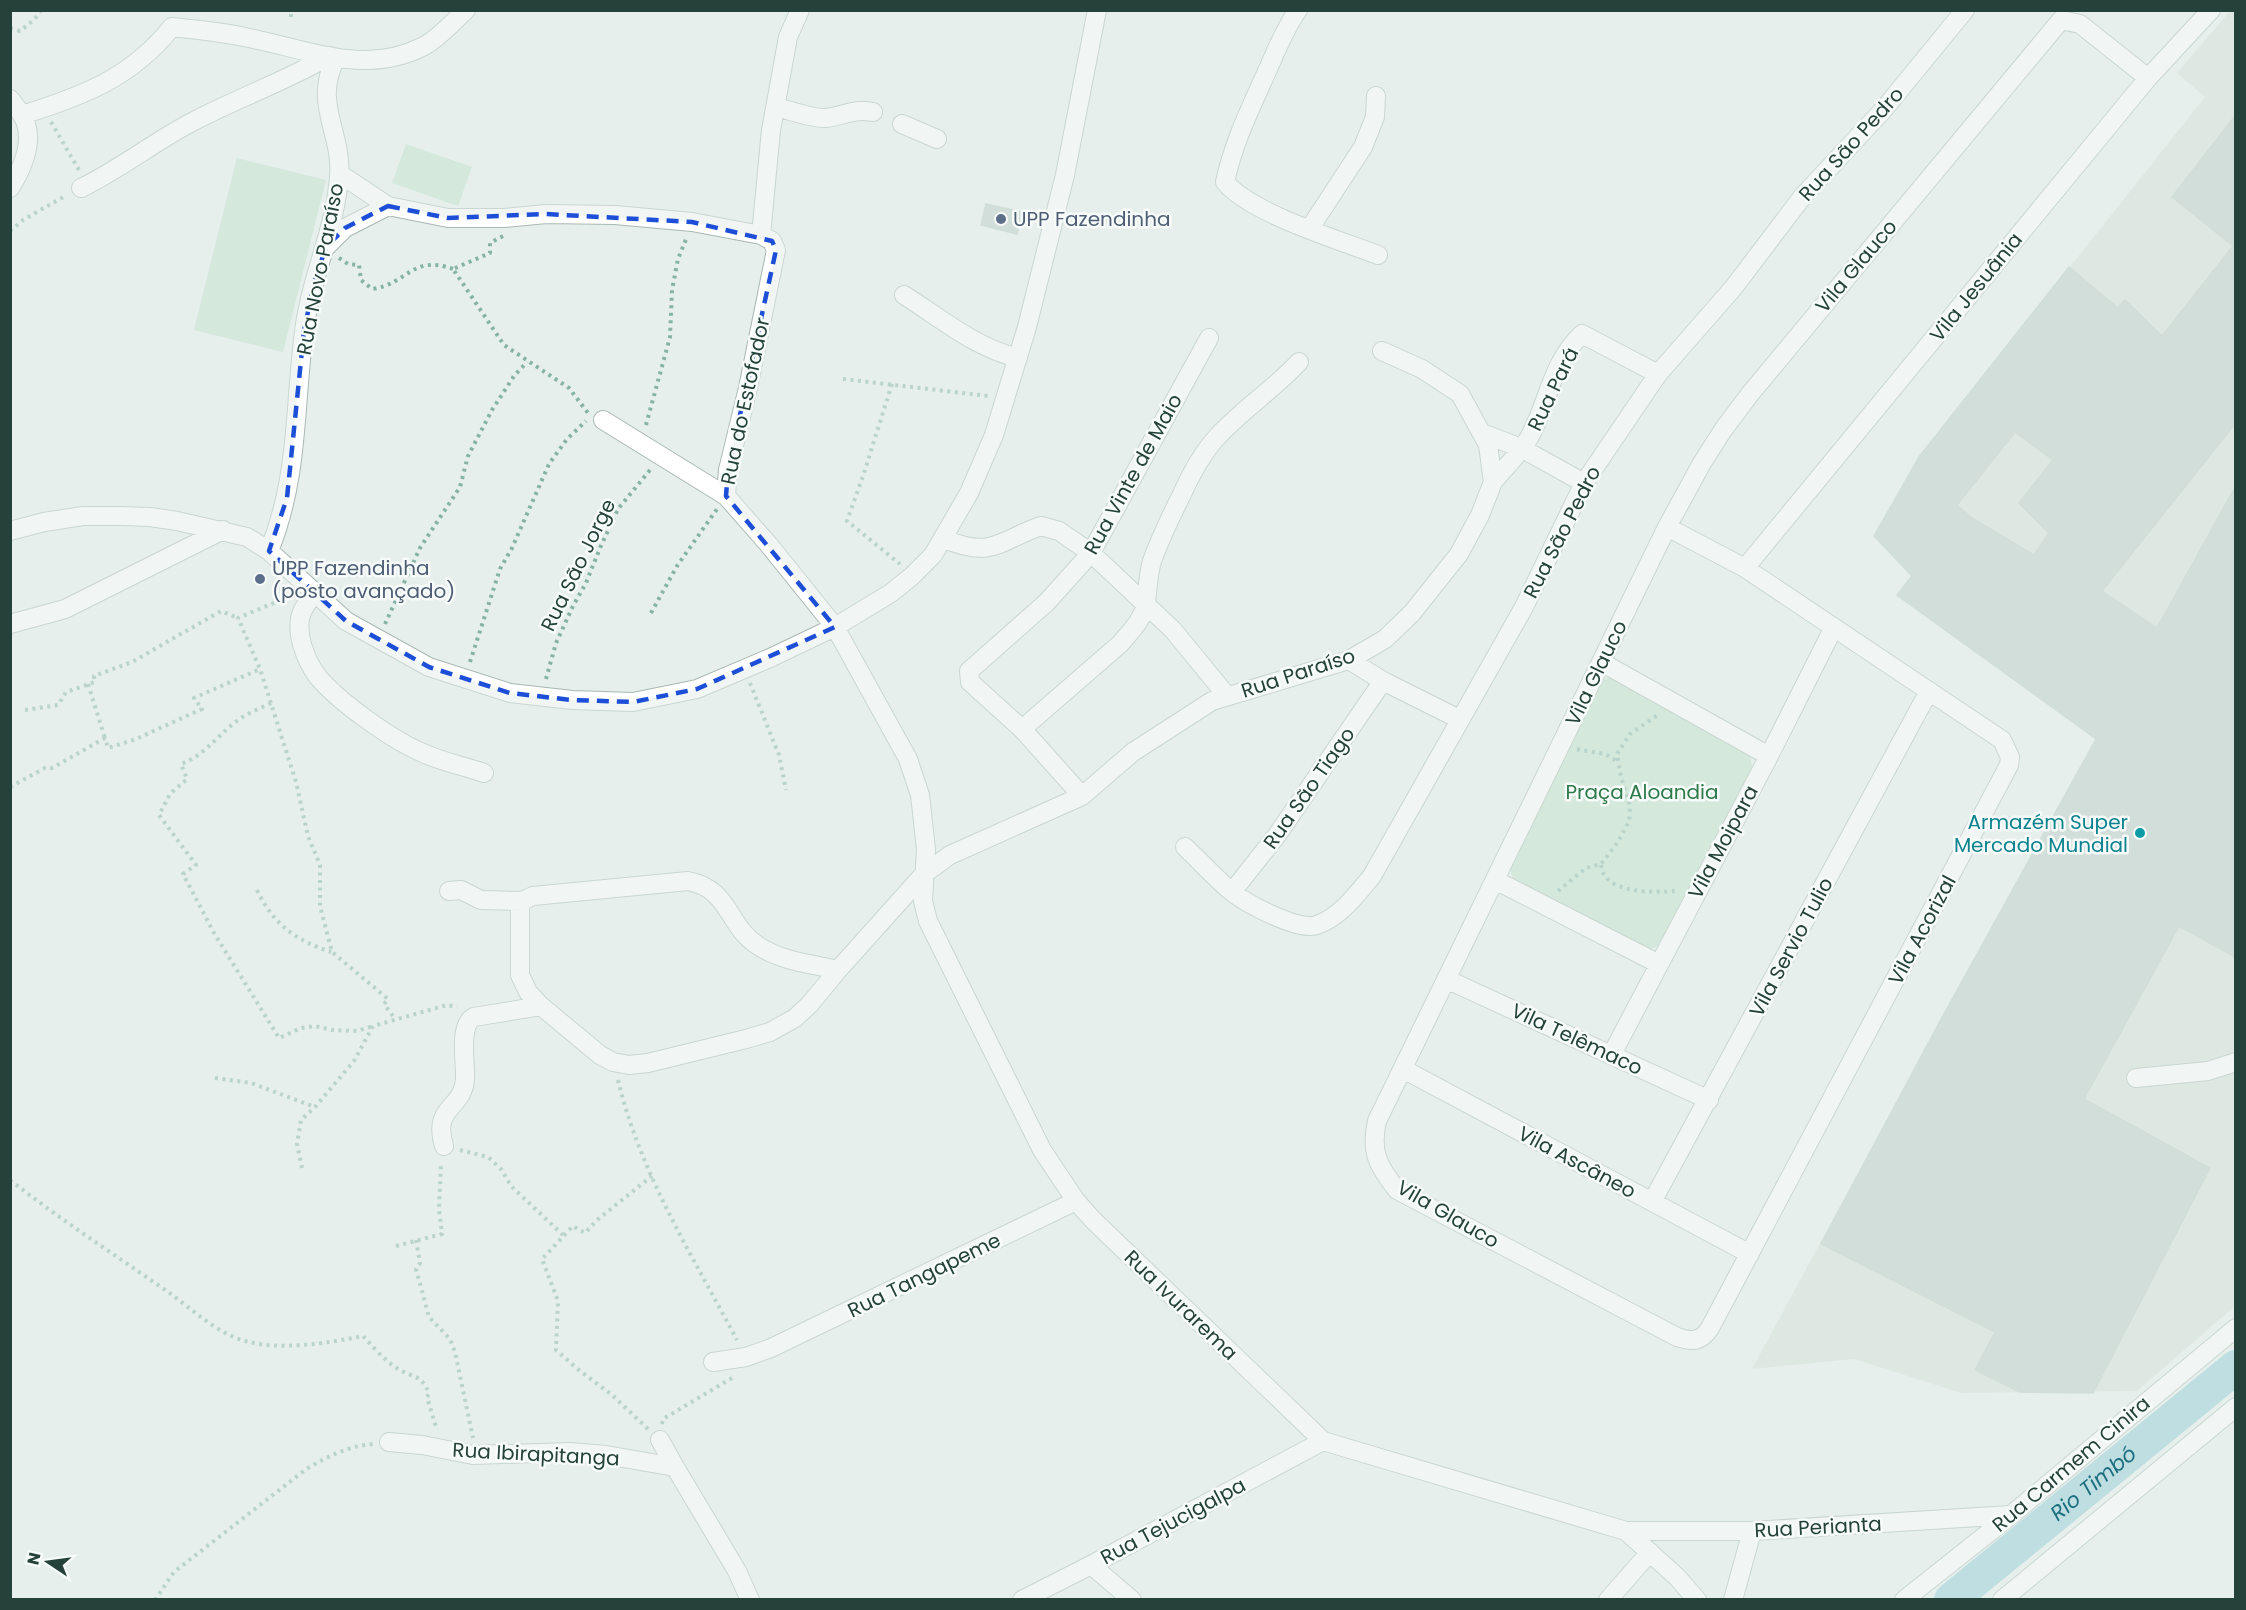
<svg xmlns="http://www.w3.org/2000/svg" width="2246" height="1610" font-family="Poppins,sans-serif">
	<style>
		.built { fill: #d4dfda }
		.green { fill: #bfe0c8 }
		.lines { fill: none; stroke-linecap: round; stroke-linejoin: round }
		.river { stroke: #8ec9d4; stroke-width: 34 }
		.building { fill: #bbcac4; stroke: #b8c9c2; stroke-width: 1.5; fill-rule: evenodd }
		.minor-casing { stroke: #a8b8b2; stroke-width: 20 }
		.path { stroke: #86b3a5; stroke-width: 4; stroke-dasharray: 3 4.5; stroke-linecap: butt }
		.minor { stroke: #fff; stroke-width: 18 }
		.marked { fill: none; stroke: #1d4ed8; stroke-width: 4.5; stroke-dasharray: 12 8; stroke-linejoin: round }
		.service-dot { fill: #5c6f8a; stroke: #f7fbf9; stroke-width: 2 }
		.culture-dot { fill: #0f9aa8; stroke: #f7fbf9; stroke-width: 2 }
		.labels { text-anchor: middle; stroke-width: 5; stroke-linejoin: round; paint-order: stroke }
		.street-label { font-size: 20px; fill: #24423a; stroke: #f7fbf9 }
		.service-label { font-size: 20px; fill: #4e5e75; stroke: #f7fbf9; text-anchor: start }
		.park-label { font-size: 20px; fill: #2d7a4b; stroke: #f7fbf9 }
		.culture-label { font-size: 20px; fill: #0d838f; stroke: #f7fbf9; text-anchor: end }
		.water-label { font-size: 21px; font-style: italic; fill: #1c6f80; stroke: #f7fbf9 }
	</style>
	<rect width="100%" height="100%" fill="#e6efeb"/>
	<path class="built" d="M2230,11H2235V1306L2137,1391L1961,1393L1854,1359L1752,1369L1939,1023L2096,739L1897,595L1911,576L1874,536L1919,457L2205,97L2177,73Z"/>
	<path class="green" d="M406,144L472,167L458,206L392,183Z
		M237,158L326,180L283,352L194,330Z
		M1607,678H1612L1750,754L1752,768L1658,946L1650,950L1520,883C1513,879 1510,876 1511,867L1602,680Z"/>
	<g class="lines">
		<path class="river" id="s1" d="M1951,1600L2236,1367"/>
	</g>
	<path class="building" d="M2235,116V424L2102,591L2157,628L2235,487V957L2179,926L2084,1099L2210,1168L2093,1393L2020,1392L1975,1370L1995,1332L1821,1244L1939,1023L2096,739L1897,595L1912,576L1874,536L1919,457L2069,267L2118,308L2125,300L2162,336L2233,246L2172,197ZM2015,432L2053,460L2019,503L2049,533L2034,555L1972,518L1957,505Z
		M986,204L1022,212L1017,234L981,225Z"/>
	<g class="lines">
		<defs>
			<path id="minor" d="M1298,10C1285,28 1277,49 1268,69C1252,105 1233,143 1225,182C1250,213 1339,240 1378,255
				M172,27C201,30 230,33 258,40C315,52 368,75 424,46C439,38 453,22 466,10
				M10,99C16,107 24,115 26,124C33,145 21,171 10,188
				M776,107C789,110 813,119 826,118C843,116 855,108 873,112
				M22,115C83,96 131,78 172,27
				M902,124L937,139
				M340,174L388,206L448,218H504L546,214L615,215L692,222L761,235L772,241L776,250L748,388L728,470L726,496
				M81,188C121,169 156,140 196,120C240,97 286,81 329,56
				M1310,228L1363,147L1375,117L1376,96
				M761,235L771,130L788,37L800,10
				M326,247L345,228L388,206
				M904,295C940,318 976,348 1018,358
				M603,420L726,496L769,545L835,627L908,759L920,795L926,849L923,901L928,921L1042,1150L1076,1201L1093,1220L1323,1441L1626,1531H1752L2011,1515
				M1482,433L1521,448L1584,483
				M1493,482C1504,468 1520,454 1529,438C1548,404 1551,363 1582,334L1658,374
				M1667,527L1745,568L2002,740L2010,757L2009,765L1710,1328C1701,1342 1692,1342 1677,1337L1397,1190C1378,1166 1370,1152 1377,1121L1667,527L1702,463L1723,430L1750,394L2061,20L2080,24L2148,78
				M10,531L44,522L83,516H122L150,517L177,521L247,537L269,551L346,621L429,667L510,693L572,700L633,702L697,689L770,658L835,627L891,593L912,576L933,555L969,493L994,435L1027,327L1065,175L1097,10
				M944,539C993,559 998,541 1041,526L1059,531L1091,553L1173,630L1227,696
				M269,551C299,477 294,410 304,332C310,279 335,231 339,177C343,132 312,104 336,58
				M1745,568L2148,78L2211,10
				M314,592C311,598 305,605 302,612C294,632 306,661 318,677C339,702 392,740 423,753C442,762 464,766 484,773
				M10,624L65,609L223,530
				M1349,660L1383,681L1459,719
				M1601,662L1769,756
				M1022,729L1120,644C1130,632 1144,619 1146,602C1148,588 1148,575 1152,561C1160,539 1171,516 1182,494C1191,474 1203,452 1218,436C1243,409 1274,389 1299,362
				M1082,796L1022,729L970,682L969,671L1047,602L1091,553L1209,338
				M1185,847C1201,862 1216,879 1232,892C1247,904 1300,932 1317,925C1340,917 1357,894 1372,876L1524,607L1584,483L1658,374L1734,287L1803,196L1884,109L1965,10
				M1495,880L1659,964
				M449,891L461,890L481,900L522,901L533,896L688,881C730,889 727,925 757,945C780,961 811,964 838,970
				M1232,892L1277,835L1383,681
				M522,901L520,906V975L528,992L541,1006L600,1055L613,1062L629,1065L648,1063L746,1039L770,1032L795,1018L810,1004L838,970L924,874L950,855L1082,796L1133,752L1212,701L1349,660L1385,639L1412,613L1459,554L1480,515L1493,482L1488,445L1460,394L1422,369L1382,351
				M1446,979L1709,1100
				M1612,1054L1769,756L1833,629
				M1403,1069L1750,1254
				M2136,1078L2208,1071L2236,1062
				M444,1146C432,1105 463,1110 465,1079C466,1063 458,1025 474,1017L541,1006
				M1652,1202L1929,691
				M713,1362L746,1357L771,1348L1076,1201
				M660,1440L675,1467
				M389,1442L422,1445L473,1455L569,1452L606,1455L675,1467L737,1571L750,1600
				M1626,1531L1677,1577L1697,1600
				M1091,1565L1132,1600
				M1022,1600L1091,1565L1323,1441
				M1608,1600L1650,1552
				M1733,1600L1752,1531
				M1904,1600L2011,1515L2236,1328
				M2002,1600L2236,1407"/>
		</defs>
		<use href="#minor" class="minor-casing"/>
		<path class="path" d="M291,17V10
			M10,28L20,31L35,19L41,10
			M51,122L79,170
			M10,231L23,220L65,196
			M503,236L490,243V253L453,269L504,345L569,388L588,413
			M339,258L348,264L359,265L361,280L372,289C408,284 412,254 453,269
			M843,379L988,396
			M892,384L864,473L847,521L900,564
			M646,425L670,337L672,290L678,259L687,237
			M288,597L238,618L260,669L296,782L308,836L320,865V906L332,952L388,999L384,1004L395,1019
			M651,613L677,566L717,509
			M385,624L420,548L460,487L468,456L492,410L514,376L527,362
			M470,662L500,569L512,548L549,464L567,439L586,421
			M546,679L556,643L573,606L586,583L600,548L618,509L650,470
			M750,683L779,755L786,790
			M88,684L105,738
			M271,703C261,708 250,712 241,718C220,732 206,755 181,764L187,779L170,794L159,815L196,865L183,874L214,933L279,1038L301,1028L315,1026L332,1030L357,1031L373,1026
			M25,710L58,705L66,692L95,682L94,676L132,662L221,611L238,618
			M1577,749C1592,753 1606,751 1617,762
			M10,787L45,768H52L105,738L108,748L136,739L202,709L194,698L260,669
			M1601,865C1603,894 1655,893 1676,891
			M257,890C274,925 295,940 331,952
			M1558,891L1586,868L1601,864L1618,842L1629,821L1630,806L1621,777L1617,754L1630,734L1659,714
			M215,1078L251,1083L315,1107
			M618,1080C640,1173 693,1257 737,1340
			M460,1150L488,1157L501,1169L511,1186L563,1235
			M302,1168L297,1144L301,1120L315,1107L354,1061L373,1026L447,1005L457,1007
			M10,1180C61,1220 115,1255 168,1292C191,1308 216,1333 245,1341C280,1351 328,1343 363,1336C373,1347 384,1360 398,1369C413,1378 422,1374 429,1394L427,1397L437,1430
			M416,1240L420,1263L416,1269L429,1317L450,1339L455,1352L473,1438
			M396,1246L442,1234L439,1209L441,1164
			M662,1424L663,1419L732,1378
			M648,1429L611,1394L580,1371L556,1350L558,1301L542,1259L573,1226L585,1233L597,1220L652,1176
			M155,1600L174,1572L305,1470C326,1457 348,1446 373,1444"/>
		<use href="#minor" class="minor"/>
	</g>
	<path d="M0 0H2246V1610H0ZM388,206L448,218L546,214L692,222L772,241L776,250L728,470L726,496L835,627L697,689L633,702L572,700L510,693L429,667L346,621L269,551L287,498L304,331L314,283L326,247L345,228Z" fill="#e6efeb" fill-opacity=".55" fill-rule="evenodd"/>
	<path class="marked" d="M388,206L448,218L546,214L692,222L772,241L776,250L728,470L726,496L835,627L697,689L633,702L572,700L510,693L429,667L346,621L269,551L287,498L304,331L314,283L326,247L345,228Z"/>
	<g class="service-dot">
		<circle cx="1001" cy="219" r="6"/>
		<circle cx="260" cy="579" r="6"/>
	</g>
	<circle class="culture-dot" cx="2140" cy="833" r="6"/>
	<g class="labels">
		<g class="street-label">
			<text transform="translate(1851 144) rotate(-48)" y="7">Rua São Pedro</text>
			<text transform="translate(1856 266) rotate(-50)" y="7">Vila Glauco</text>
			<text transform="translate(320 269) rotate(-79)" y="7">Rua Novo Paraíso</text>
			<text transform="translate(1976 287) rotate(-51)" y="7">Vila Jesuânia</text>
			<text transform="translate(1553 389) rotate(-64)" y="7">Rua Pará</text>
			<text transform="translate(745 401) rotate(-78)" y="7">Rua do Estofador</text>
			<text transform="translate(1133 474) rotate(-61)" y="7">Rua Vinte de Maio</text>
			<text transform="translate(1562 532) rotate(-63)" y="7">Rua São Pedro</text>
			<text transform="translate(578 565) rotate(-64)" y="7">Rua São Jorge</text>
			<text transform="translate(1298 673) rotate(-18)" y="7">Rua Paraíso</text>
			<text transform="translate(1596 673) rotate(-64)" y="7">Vila Glauco</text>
			<text transform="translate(1309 788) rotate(-55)" y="7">Rua São Tiago</text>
			<text transform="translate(1723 842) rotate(-62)" y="7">Vila Moipara</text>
			<text transform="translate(1922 930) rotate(-62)" y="7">Vila Acorizal</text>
			<text transform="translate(1791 947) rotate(-62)" y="7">Vila Servio Tulio</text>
			<text transform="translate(1577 1039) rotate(25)" y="7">Vila Telêmaco</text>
			<text transform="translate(1577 1162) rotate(28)" y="7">Vila Ascâneo</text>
			<text transform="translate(1448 1214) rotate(30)" y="7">Vila Glauco</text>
			<text transform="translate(924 1275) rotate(-26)" y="7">Rua Tangapeme</text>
			<text transform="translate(1181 1305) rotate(44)" y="7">Rua Ivurarema</text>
			<text transform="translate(536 1454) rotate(3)" y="7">Rua Ibirapitanga</text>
			<text transform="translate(2071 1464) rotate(-40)" y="7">Rua Carmem Cinira</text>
			<text transform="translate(1173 1521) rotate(-28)" y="7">Rua Tejucigalpa</text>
			<text transform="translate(1818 1527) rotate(-3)" y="7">Rua Perianta</text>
		</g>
		<g class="service-label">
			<text x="1013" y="226">UPP Fazendinha</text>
			<text x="272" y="575">UPP Fazendinha<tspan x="272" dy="23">(posto avançado)</tspan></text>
		</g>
		<g class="park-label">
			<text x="1642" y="799">Praça Aloandia</text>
		</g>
		<g class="culture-label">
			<text x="2128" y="829">Armazém Super<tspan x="2128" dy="23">Mercado Mundial</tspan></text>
		</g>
		<g class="water-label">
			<text dy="7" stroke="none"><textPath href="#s1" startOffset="184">Rio Timbó</textPath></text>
		</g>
	</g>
	<rect width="2246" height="1610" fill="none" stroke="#24423a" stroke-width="24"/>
	<g transform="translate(48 1562) rotate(283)" stroke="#f7fbf9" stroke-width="4.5" paint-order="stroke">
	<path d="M0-4.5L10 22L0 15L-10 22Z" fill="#24423a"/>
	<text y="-9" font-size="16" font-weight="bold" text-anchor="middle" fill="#24423a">N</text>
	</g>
</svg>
